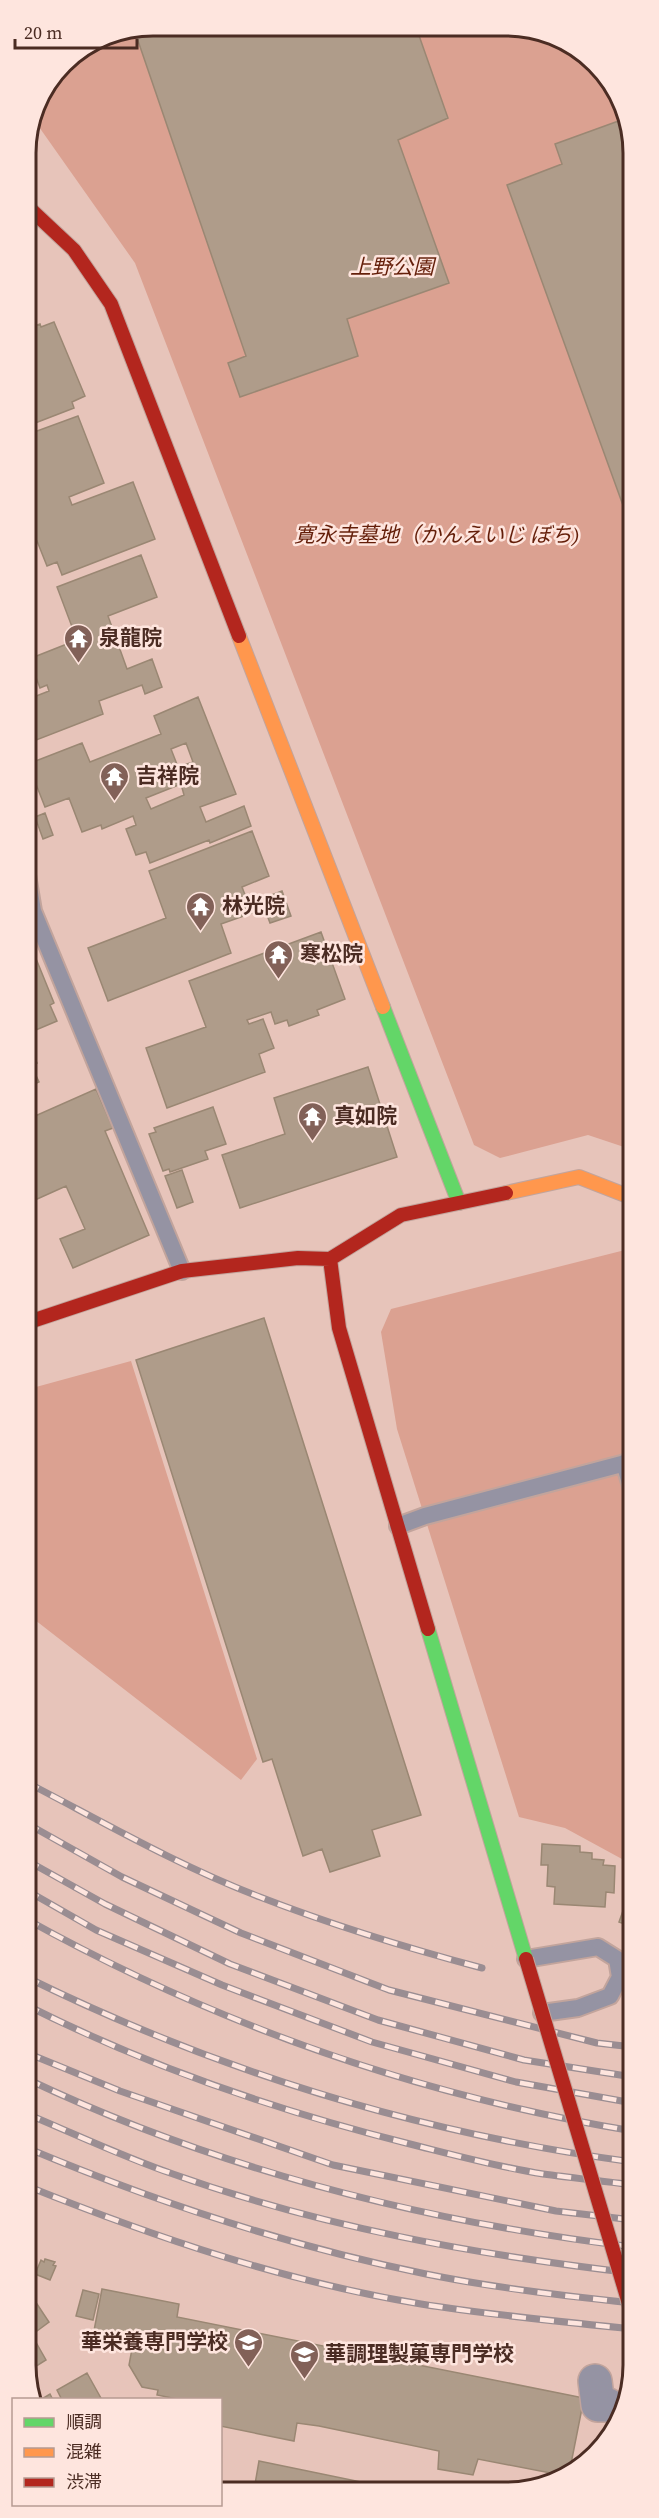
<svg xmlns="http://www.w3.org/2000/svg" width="659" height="2518" font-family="'Source Serif 4','Noto Sans JP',serif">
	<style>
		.green { fill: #dba191 }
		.building { fill: #af9c8a; stroke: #9a8773; stroke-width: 1.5; fill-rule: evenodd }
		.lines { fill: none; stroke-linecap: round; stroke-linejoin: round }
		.lane-casing { stroke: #c2a49c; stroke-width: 20 }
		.street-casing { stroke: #c2a49c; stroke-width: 36 }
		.fast-casing { stroke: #c2a49c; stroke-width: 16 }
		.slow-casing { stroke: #c2a49c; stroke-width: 16 }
		.jam-casing { stroke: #c2a49c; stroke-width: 16 }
		.lane { stroke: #9593a3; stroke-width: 16 }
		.street { stroke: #9593a3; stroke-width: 33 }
		.fast { stroke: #63d668; stroke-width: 14 }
		.slow { stroke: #ff974d; stroke-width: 14 }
		.jam { stroke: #b3261e; stroke-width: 14 }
		.rail-casing { stroke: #9a8d92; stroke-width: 7 }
		.rail { stroke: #fee5de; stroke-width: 4.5; stroke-dasharray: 14; stroke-linecap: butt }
		.jam-bridge-casing { stroke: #c2a49c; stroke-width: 16; stroke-linecap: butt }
		.jam-bridge { stroke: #b3261e; stroke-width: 14 }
		.labels { text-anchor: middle; stroke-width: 5; stroke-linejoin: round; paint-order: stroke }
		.park-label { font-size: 21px; font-style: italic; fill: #641e09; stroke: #fee5de }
		.poi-label { font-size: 21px; font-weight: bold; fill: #4b2c23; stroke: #fee5de; text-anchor: start }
		.rim { fill: none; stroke: #4b2c23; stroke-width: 3 }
	</style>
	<rect width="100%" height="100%" fill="#e7c4ba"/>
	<path class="green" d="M153,26L531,28L602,69L632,136L633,1150L588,1135L500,1158L474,1145L135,263L32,117C41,82 71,52 103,36C117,29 138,29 153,26Z
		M633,1248V1865L565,1828L519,1817L397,1429L381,1332L391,1309Z
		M131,1361L257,1759L241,1780L26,1613V1386L36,1387Z"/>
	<path class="building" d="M153,26L416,27L448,118L398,140L449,283L347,319L358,356L240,397L228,363L246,356L134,29Z
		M624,119L632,136L633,533L507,185L562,164L555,144Z
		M54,322L85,396L72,402L74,408L30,425L28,421H26V329L40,324L41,327Z
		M78,416L104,483L69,497L72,505L133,482L155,539L62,575L57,562L47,566L37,541L26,545V435Z
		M141,555L157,597L108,616L127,669L152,659L162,687L145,694L142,685L99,701L103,714L26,744V700L49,691L47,685L40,688L29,659L77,640L57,587Z
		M198,697L236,794L200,807L206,822L244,806L251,826L210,843L209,840L150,863L146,852L136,855L126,829L136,825L133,816L102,829L101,825L82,832L69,798L45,807L28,764L82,743L90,762L161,734L154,716ZM186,743L193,762L178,767L171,749ZM181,784L184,795L151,809L146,798Z
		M45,813L53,835L43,839L35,817Z
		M252,831L269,876L242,887L252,913L221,924L231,953L108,1001L88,948L166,918L149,871Z
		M282,891L291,916L270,923L261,899Z
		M321,932L345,999L317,1010L319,1015L289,1026L287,1020L275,1024L271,1012L247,1020L249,1024L263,1019L274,1048L259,1054L265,1072L167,1108L146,1048L206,1027L189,981Z
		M26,934L54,1003L50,1005L57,1021L31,1032L28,1042L37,1063L31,1065L39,1082L30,1086L34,1093L26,1096Z
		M368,1067L397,1157L240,1208L222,1155L285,1134L274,1098Z
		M96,1089L113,1128L105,1131L149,1235L73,1268L60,1239L85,1229L66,1186L26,1204V1120Z
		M213,1107L226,1144L205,1151L208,1159L170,1172L169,1169L163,1171L149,1134L156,1132L154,1128Z
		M182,1170L193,1202L177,1208L165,1176Z
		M264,1318L421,1815L372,1830L380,1856L330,1872L322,1849L303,1856L272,1759L263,1762L136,1360Z
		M542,1844L580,1846V1852L592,1853V1859L604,1860L603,1865L615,1866L614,1893L606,1892L605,1907L554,1904L555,1887L547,1886L548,1865H541Z
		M629,1894L633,1895V1927L619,1922Z
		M45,2259L55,2262L53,2265L56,2266L50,2280L35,2274L41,2260L44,2262Z
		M102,2289L179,2304L177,2317L584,2398L569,2474L566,2476L478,2459L473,2475L438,2469L439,2451L319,2426L297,2423L294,2441L220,2426V2400H182L157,2395L158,2390L142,2387L129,2365L132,2349L92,2341Z
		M83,2290L99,2294L93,2320L76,2316Z
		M37,2304L49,2322L37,2331L27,2316V2311Z
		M29,2330L46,2360L27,2372V2332Z
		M87,2373L102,2400H62L57,2390Z
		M50,2394L53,2400H40Z
		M259,2461L371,2484L370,2491L254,2490Z
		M386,2486L407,2491H386Z"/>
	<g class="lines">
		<defs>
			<path id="lane" d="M26,869L33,911L182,1271
				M624,1463L633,1493
				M398,1526L425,1516L633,1461
				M526,1959L598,1947L617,1959L620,1977L610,1996L578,2008L542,2013"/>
			<path id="street" d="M595,2381L598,2405H608"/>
			<path id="fast" d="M383,1007L459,1203
				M428,1629L526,1959"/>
			<path id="slow" d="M239,636L383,1007
				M506,1193L579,1177L633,1198"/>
			<path id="jam" d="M26,205L74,250L111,304L239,636
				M330,1259L339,1328L428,1629
				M26,1323L182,1271L298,1258L330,1259L401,1215L506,1193"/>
		</defs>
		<use href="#lane" class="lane-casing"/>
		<use href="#street" class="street-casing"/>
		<use href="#fast" class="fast-casing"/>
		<use href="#slow" class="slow-casing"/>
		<use href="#jam" class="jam-casing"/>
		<use href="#lane" class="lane"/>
		<use href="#street" class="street"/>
		<use href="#fast" class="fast"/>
		<use href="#slow" class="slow"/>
		<use href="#jam" class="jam"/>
		<defs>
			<path id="rail" d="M26,1782C103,1822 179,1866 260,1897C332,1925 407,1948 482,1968
				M26,1823L122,1877L241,1933L389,1990L597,2043L633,2047
				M26,1860L105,1904L230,1964L378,2020L524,2060L633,2077
				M26,1890L96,1930L222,1985L372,2042L516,2082L633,2103
				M26,1919C215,2024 420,2096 633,2131
				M26,1977C217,2071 422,2134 633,2162
				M26,2005C149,2067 278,2111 410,2144C454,2155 498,2167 543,2174C573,2178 603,2181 633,2185
				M27,2053L120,2091L333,2165L556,2211L633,2220
				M27,2079C217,2169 425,2222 633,2247
				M27,2114C75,2134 123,2157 173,2174C321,2227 477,2255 633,2273
				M27,2148C156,2202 288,2246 426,2274C494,2288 564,2296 633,2303
				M27,2186C154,2237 286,2282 421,2304C491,2315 563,2322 633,2329"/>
		</defs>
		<use href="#rail" class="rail-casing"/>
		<use href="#rail" class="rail"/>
		<defs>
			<path id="jam-bridge" d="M526,1959L633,2317"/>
		</defs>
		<use href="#jam-bridge" class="jam-bridge-casing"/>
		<use href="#jam-bridge" class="jam-bridge"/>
	</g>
	<defs>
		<symbol id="temple-pin" viewBox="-11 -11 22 30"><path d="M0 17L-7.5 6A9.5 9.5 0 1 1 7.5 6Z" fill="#826158" stroke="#fee5de"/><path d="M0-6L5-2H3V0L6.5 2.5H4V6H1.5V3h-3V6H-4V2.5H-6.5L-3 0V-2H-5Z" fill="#fff"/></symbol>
		<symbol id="university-pin" viewBox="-11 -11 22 30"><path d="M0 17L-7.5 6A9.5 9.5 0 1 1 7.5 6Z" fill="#826158" stroke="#fee5de"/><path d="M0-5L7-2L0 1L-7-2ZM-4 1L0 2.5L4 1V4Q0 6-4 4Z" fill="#fff"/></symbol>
	</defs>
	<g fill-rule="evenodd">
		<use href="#temple-pin" x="62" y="622" width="33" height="45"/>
		<use href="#temple-pin" x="98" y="760" width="33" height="45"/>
		<use href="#temple-pin" x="184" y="890" width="33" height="45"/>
		<use href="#temple-pin" x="262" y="938" width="33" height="45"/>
		<use href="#temple-pin" x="296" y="1100" width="33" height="45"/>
		<use href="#university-pin" x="232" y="2326" width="33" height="45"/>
		<use href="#university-pin" x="288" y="2338" width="33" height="45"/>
	</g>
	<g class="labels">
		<g class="park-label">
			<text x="392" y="274">上野公園</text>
			<text x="437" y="542">寛永寺墓地（かんえいじ ぼち)</text>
		</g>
		<g class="poi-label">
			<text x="99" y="645">泉龍院</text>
			<text x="136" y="783">吉祥院</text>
			<text x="222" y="913">林光院</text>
			<text x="300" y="961">寒松院</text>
			<text x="334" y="1123">真如院</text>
			<text x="228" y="2349" text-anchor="end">華栄養専門学校</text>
			<text x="325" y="2361">華調理製菓専門学校</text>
		</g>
	</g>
	<path d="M0 0H659V2518H0ZM153 36H506A117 117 0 0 1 623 153V2365A117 117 0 0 1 506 2482H153A117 117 0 0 1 36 2365V153A117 117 0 0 1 153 36Z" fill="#fee5de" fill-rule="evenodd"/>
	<path class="rim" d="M153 36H506A117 117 0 0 1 623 153V2365A117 117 0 0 1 506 2482H153A117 117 0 0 1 36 2365V153A117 117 0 0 1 153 36Z"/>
	<rect x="12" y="2398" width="210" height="108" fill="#fee5de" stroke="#b69b93" stroke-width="1.5"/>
	<rect x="24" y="2418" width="30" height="9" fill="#63d668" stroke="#b69b93" stroke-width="1.5"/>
	<text x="66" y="2428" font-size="18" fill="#4b2c23">順調</text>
	<rect x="24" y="2448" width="30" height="9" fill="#ff974d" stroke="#b69b93" stroke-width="1.5"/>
	<text x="66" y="2458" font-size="18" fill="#4b2c23">混雑</text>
	<rect x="24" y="2478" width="30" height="9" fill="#b3261e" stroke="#b69b93" stroke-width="1.5"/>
	<text x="66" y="2488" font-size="18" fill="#4b2c23">渋滞</text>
	<path d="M15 39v9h122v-9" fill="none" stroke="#4b2c23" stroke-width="3"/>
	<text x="24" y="39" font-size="18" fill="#4b2c23" stroke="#fee5de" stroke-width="4.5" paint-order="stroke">20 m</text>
</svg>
